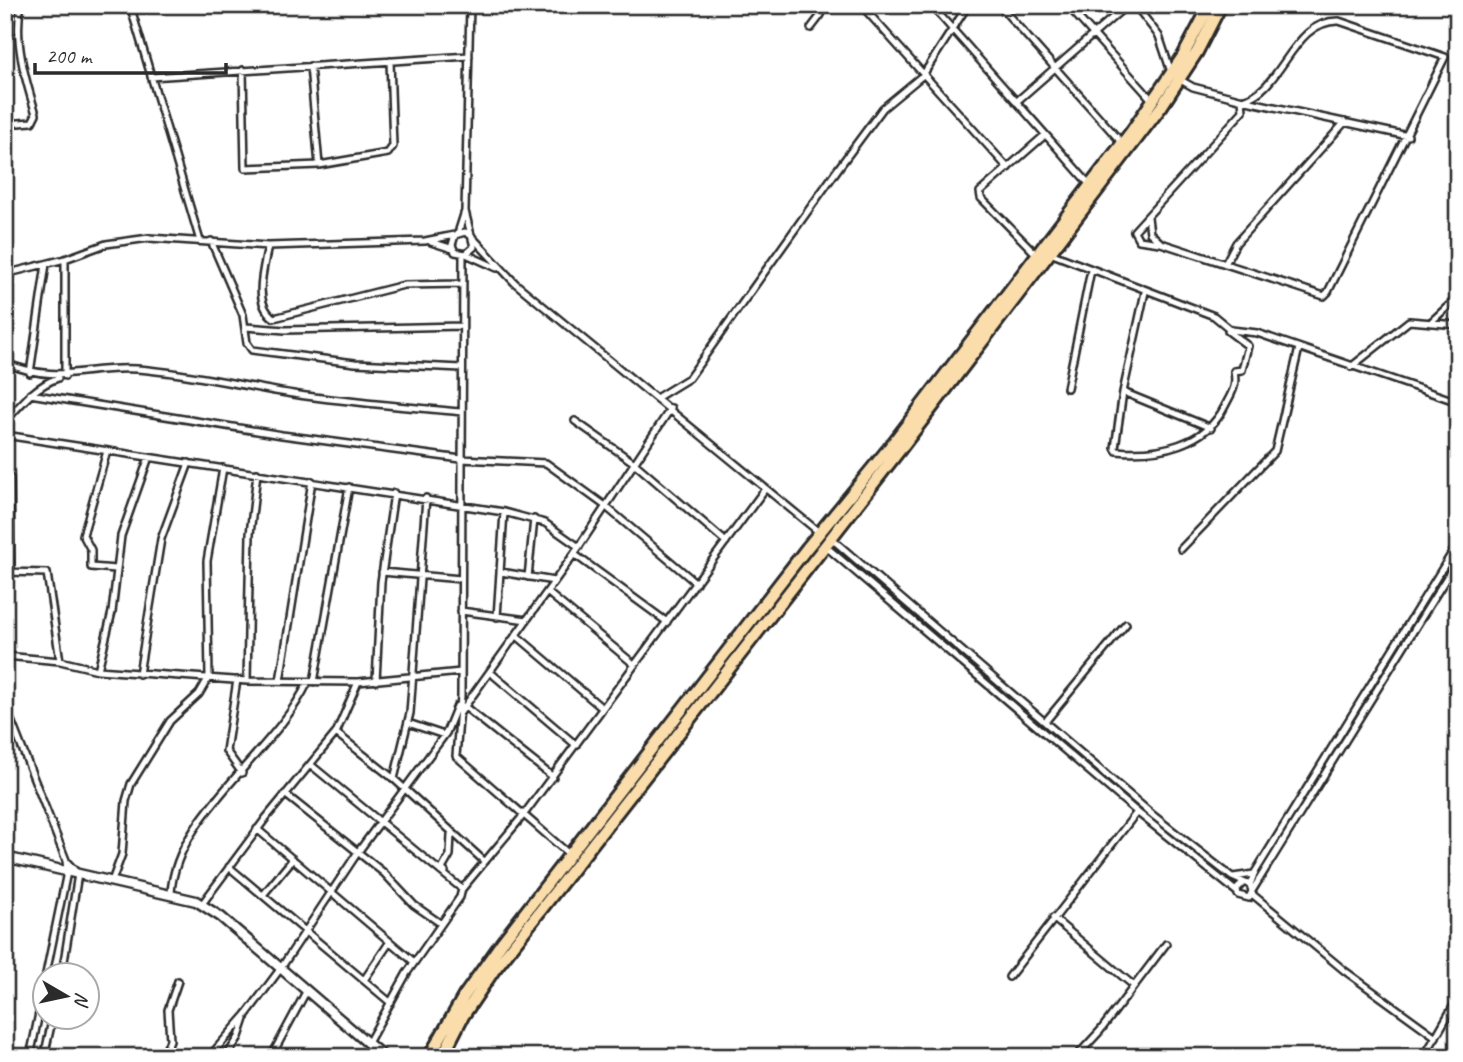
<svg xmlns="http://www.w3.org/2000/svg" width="1463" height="1062" font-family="Caveat,sans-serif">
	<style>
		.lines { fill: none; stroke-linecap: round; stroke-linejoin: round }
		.street-casing { stroke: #2b2b2b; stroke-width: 10 }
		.secondary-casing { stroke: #2b2b2b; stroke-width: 13 }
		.highway-casing { stroke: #2b2b2b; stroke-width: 16 }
		.street { stroke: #fff; stroke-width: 5 }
		.secondary { stroke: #fff; stroke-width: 8 }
		.highway { stroke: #faddab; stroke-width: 10 }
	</style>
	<rect width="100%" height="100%" fill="#fff"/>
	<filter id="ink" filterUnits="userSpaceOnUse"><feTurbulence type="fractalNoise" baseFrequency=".0143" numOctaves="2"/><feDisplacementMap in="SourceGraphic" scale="14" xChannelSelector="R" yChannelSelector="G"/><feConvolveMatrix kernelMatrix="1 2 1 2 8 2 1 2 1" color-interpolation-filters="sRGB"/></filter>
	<g filter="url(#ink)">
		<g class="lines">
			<defs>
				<path id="street" d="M130,5L200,241
					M861,5L1008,168
					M931,5L1090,185
					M999,5L1122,143
					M1067,5L1153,101
					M1135,5L1159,36L1171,72
					M811,28L821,15L816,5
					M243,70L245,168L319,165L310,66
					M151,77L469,56
					M1177,78L1193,87L1251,102L1408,136
					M1016,102L1127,5
					M5,124L32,122L36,114C26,82 13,39 21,5
					M319,165L388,153L393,146L390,61
					M465,211L474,247L466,254L455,252L452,245L455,235L465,232L472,236
					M1148,217L1150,233L1161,243L1324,296L1328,292L1445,57L1339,21C1291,20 1283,91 1242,100
					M458,233L465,211L470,5
					M474,239L515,283L820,533
					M211,241L243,315L247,343L252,350L355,363L462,368
					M431,242L453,249
					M1160,243L1139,240L1134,231L1243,111L1242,100
					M268,246C264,268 252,303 274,318L404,285L462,284
					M1050,253L1214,316L1231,330L1257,333L1458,402
					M466,254L497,268
					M463,255L461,696L456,756L570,855
					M1037,255L981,198L980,192L1045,135
					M1225,264L1236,243L1345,122
					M5,274L65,259L106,244L149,238L268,246L425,241L455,235
					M1145,292L1123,392L1211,428
					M1432,321L1458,297
					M246,327L285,330L462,326
					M5,363C60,385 83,366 137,369C193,373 250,388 306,396C358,403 410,407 461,412
					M1351,367L1409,321L1458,325
					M30,373L46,264
					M65,376V259
					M1067,388L1091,270
					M1123,392L1115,448L1117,451C1158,455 1206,445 1225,406C1232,392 1237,387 1234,371L1242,370L1248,346L1228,331
					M30,394L282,435L461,459L546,463L604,505L696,583
					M658,397L689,378L840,166L883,108L923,75L968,5
					M575,421L633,462L726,542
					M5,422C21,404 35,386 58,378
					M5,435L504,512L545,523L579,547
					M107,451L83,535L91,550V567L116,569
					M10,478L11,572
					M832,539L1154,816L1232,877L1250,885L1252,891L1249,898L1238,895L1237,889L1242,884
					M824,545L1137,812L1237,892
					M1181,549L1275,451L1299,348
					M574,554L667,622
					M5,572L47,573L60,661
					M382,572L461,579
					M501,572L554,581
					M528,577L534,519
					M547,592L635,665
					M461,611L527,620
					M497,617L504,512
					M516,635L602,708
					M5,656L60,661L98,670L247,681L358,682L461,672
					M98,670L112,612L121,536L149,457
					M490,672L576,745
					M139,674L161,539L189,463
					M237,680L226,751L242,773
					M247,681L250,534L257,473
					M280,681L312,481
					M376,681L381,582L394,493
					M314,682L349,487
					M5,705L66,860L67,872L46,974
					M465,707L553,777
					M460,713L574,554L671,408
					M1045,722L1126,624
					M408,723L444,735
					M336,733L394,779L484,861
					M311,765L462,889
					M394,779L410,713L426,498
					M285,794L384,873L414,905L440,923
					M257,829L414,962
					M229,867L391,1003
					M445,872L442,869L450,855L451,834
					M1233,877L1254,874
					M112,881L122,854L126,801L131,784L170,721L199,694L209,677L207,561L223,468
					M1250,885L1254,874L1458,543
					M1252,891L1458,559
					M171,894C174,816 275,753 308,682
					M1252,894L1345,971L1436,1037
					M263,895L293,859
					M202,904L266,818L336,733L358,682
					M1053,918L1134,986
					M62,974L78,874L66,861
					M1009,977L1137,812
					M364,980L389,943
					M368,1043L407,973L460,897L462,889L522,817L765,489
					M30,1057L46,979
					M44,1057L53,1016
					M163,1057L170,1040L168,1010L178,981
					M209,1057L246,1015L281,968L358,852L446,733L457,706
					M226,1057L239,1037L245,1019
					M271,1057L307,990
					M1076,1057L1100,1031L1166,944
					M1424,1057L1458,998"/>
				<path id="secondary" d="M5,857L196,901L221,917L384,1057"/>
				<path id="highway" d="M429,1057L464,996L503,941L807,548L889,448L1131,132L1183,56L1210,5
					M442,1057L463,1016L494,970L899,451L1161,107L1197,52L1221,5"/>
			</defs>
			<use href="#street" class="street-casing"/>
			<use href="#secondary" class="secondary-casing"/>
			<use href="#highway" class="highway-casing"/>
			<use href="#street" class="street"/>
			<use href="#secondary" class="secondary"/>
			<use href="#highway" class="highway"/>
		</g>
	</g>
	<rect width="1463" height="1062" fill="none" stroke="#fff" stroke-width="28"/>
	<rect x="14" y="14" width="1435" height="1034" fill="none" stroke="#2b2b2b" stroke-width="2.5" filter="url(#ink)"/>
	<g transform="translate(66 996) rotate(99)"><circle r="33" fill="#ffffff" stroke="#aaaaaa" stroke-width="2"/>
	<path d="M0-5L12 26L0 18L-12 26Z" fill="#2b2b2b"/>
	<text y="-10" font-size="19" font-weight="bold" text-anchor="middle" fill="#2b2b2b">N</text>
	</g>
	<path d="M35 63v10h191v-10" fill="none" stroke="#2b2b2b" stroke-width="3.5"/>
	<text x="46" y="63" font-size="21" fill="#2b2b2b" stroke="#ffffff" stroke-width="5" paint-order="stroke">200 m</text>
</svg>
